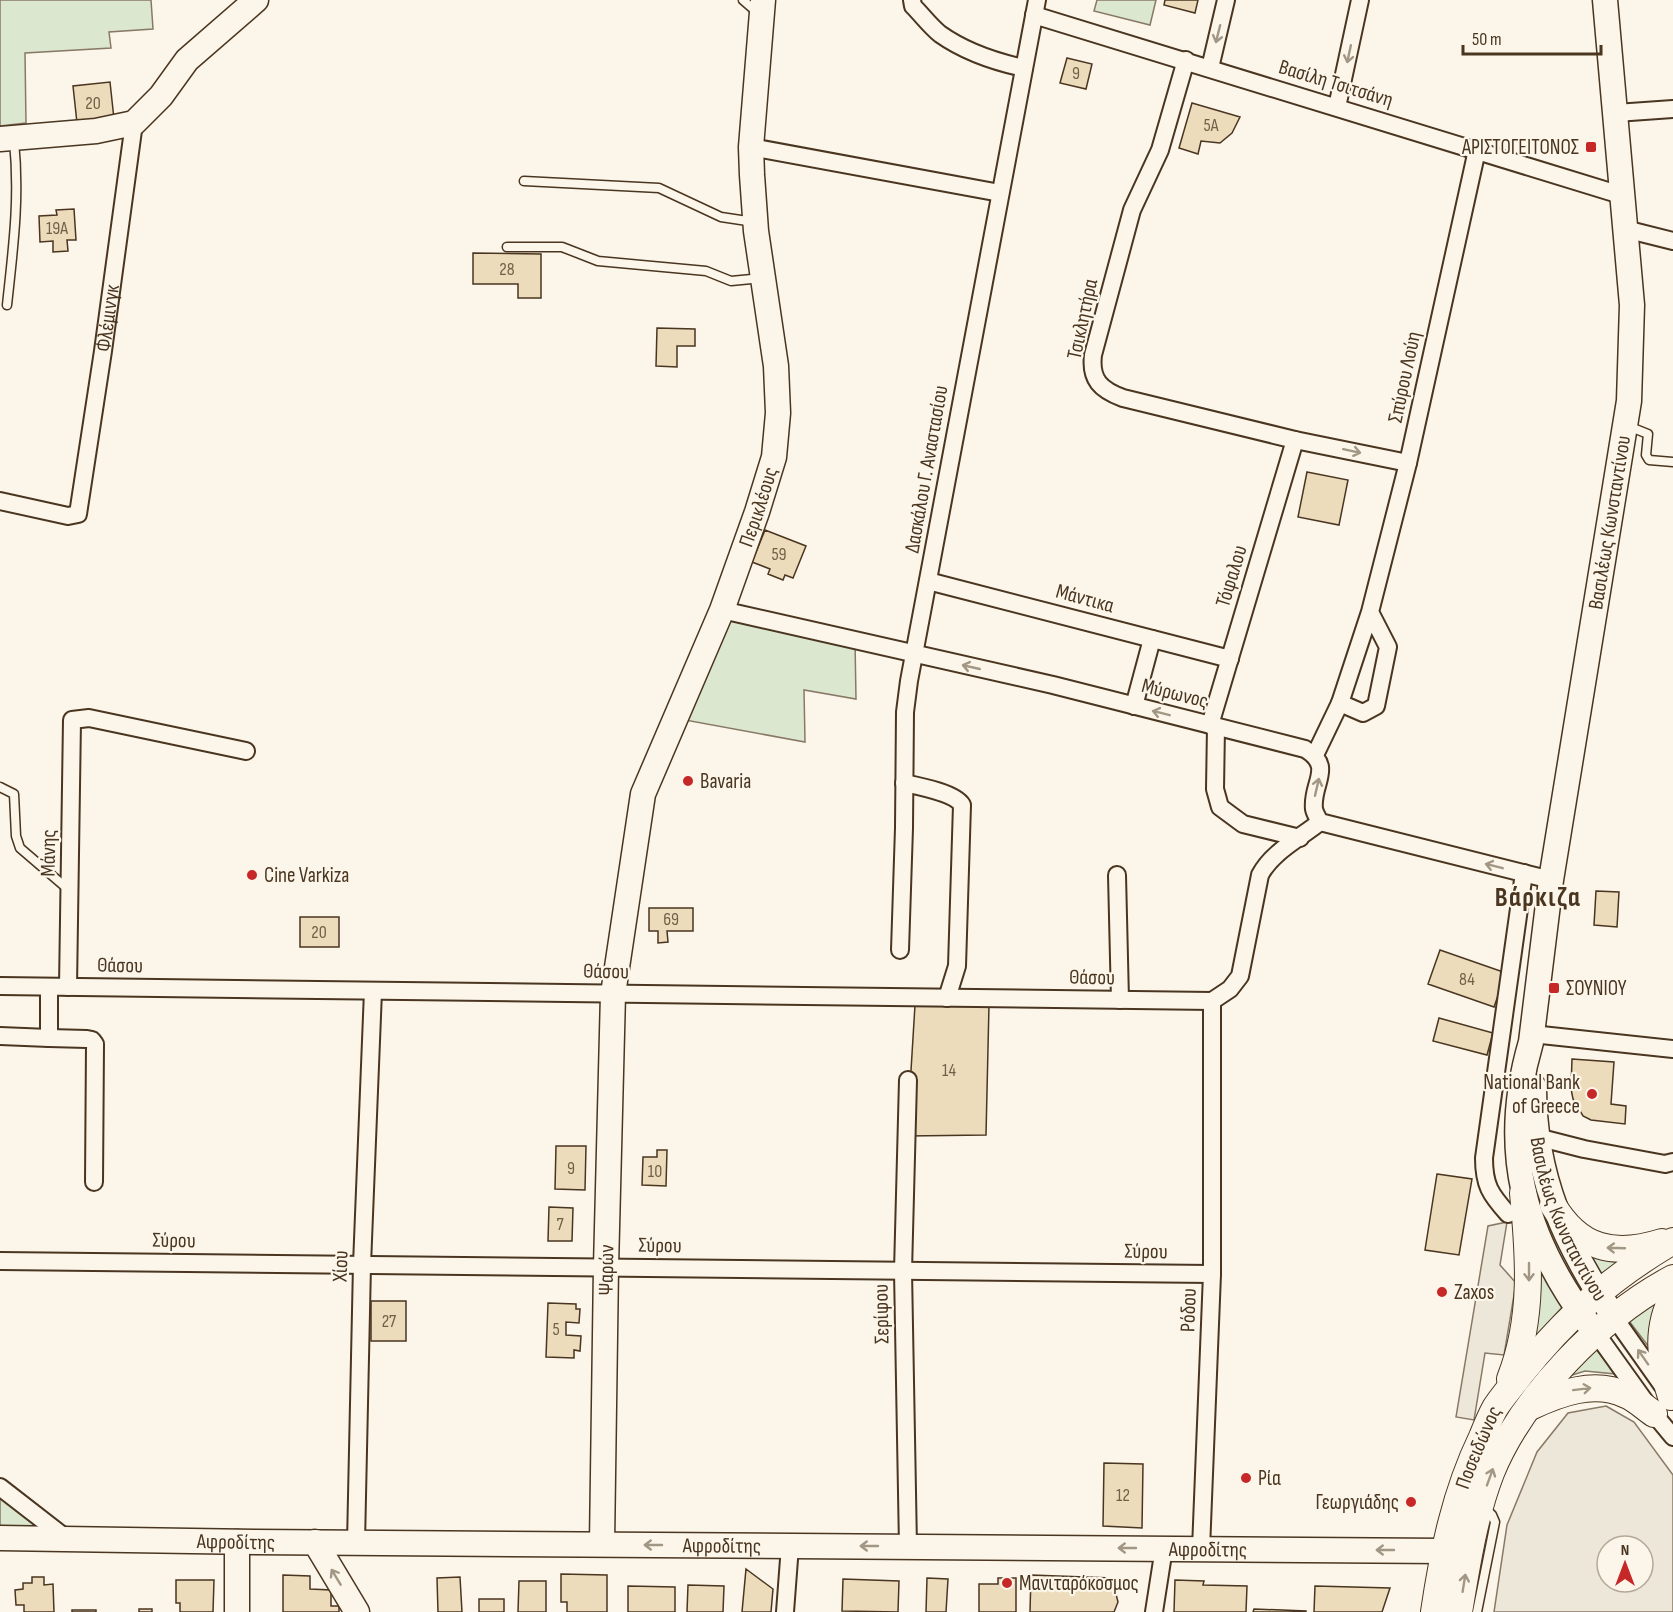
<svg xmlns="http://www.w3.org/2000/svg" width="1673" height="1612" font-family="'Sofia Sans Condensed',sans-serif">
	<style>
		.green { fill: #dce7d0; stroke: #887966; stroke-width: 1.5 }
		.parking { fill: #ede7d9; stroke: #887966; stroke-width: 1.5; fill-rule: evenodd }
		.building { fill: #ecdcbc; stroke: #4a3520; stroke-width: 1.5 }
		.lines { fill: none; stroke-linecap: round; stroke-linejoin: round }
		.lane-casing { stroke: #4a3520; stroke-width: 11 }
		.street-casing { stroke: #4a3520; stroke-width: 20 }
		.secondary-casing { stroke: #4a3520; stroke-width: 27 }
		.primary-casing { stroke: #4a3520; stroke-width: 28 }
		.lane { stroke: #fbf6e9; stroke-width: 8 }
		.street { stroke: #fbf6e9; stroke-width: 16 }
		.secondary { stroke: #fbf6e9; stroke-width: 24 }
		.primary { stroke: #fbf6e9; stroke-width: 26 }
		.oneway { stroke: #a29684 }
		.poi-dot { fill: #c62828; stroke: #fbf6e9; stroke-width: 2 }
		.labels { text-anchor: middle; stroke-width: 4.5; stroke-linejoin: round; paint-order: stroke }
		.number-label { font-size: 18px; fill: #725f47 }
		.street-label { font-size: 21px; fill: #4a3520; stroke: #fbf6e9 }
		.poi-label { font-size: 21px; fill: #4a3520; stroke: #fbf6e9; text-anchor: start }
		.district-label { font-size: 27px; font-weight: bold; letter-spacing: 1.5px; fill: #4a3520; stroke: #fbf6e9 }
	</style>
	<rect width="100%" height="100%" fill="#fbf6e9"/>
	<path class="green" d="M0,0H151L153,29L109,32L111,48L25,53L26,123L0,126Z
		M1097,0H1156L1150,25L1094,11Z
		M731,608L855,640L856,699L804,690L805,742L685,720Z
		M1585,1250L1625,1257L1600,1278Z
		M1539,1256L1564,1305L1533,1340Z
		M1672,1289L1652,1351L1629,1321Z
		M1596,1349L1616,1374L1585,1371L1569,1376Z
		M0,1487L67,1539L0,1538Z"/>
	<path class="parking" d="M1507,1222L1500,1265L1516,1283L1504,1355L1485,1353L1474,1420L1456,1417L1488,1226Z
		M1606,1406L1634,1422L1673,1475V1612H1494L1507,1525L1537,1452L1568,1413ZM1607,1546H1643V1582H1607Z"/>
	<path class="building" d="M1165,0H1198L1195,13L1164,5Z
		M1067,58L1092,64L1086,89L1060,83Z
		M110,82L114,119L77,123L73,86Z
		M1192,103L1240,117L1232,133L1220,143L1201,141L1198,154L1179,148Z
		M74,209L76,240H67L68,251L53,252V241L40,242L39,216L57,215L56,210Z
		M473,253L541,254V298H518V284H473Z
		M657,328L695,329V346H677V367L656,366Z
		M1307,472L1348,480L1339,525L1298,517Z
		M765,530L806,546L793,578L785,575L783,580L768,574L770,569L752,562Z
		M1596,891L1619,892L1617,927L1594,925Z
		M649,908H693V931H667L668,942L658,943V931H649Z
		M300,917H339V947H300Z
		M1440,950L1506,973L1494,1007L1428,984Z
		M915,1005H989L986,1135L907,1136Z
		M1439,1018L1493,1033L1487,1055L1433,1041Z
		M1572,1059L1614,1062L1611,1104L1626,1106L1625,1124L1591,1120L1583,1116L1573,1099L1571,1089Z
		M556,1146H586L585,1190L555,1189Z
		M657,1150H667L666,1186L642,1185L643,1157H657Z
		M1437,1174L1472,1179L1459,1255L1425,1250Z
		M549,1207L573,1208L572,1241H548Z
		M371,1301H406V1341H371Z
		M548,1303L576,1304V1309H580L579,1323L566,1322V1335L581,1336L580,1351L574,1350V1358L546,1357Z
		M1104,1463L1143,1464L1142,1528L1103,1526Z
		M746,1569L773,1589L771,1612H742Z
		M561,1574L607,1575V1612H567V1602H561Z
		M283,1575L310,1576V1589L331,1590V1606H339V1612H283Z
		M1031,1575L1112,1578L1118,1602L1114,1612H1030Z
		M32,1577H44V1585L53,1584L54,1612H24V1605H16L15,1590L23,1589V1583H32Z
		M460,1577L462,1612H438L437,1578Z
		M927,1578L948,1579L946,1612H926Z
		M998,1578H1016V1612H979V1584H998Z
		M843,1579L899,1581L898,1612L842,1611Z
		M176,1580H214L213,1612H180V1603H176Z
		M1175,1580L1204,1581L1203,1585L1247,1586L1246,1612H1174Z
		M519,1581H546V1612H518Z
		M688,1585L724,1586L723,1612H687Z
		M628,1586L675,1587V1612H628Z
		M1315,1586L1390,1588L1382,1612H1314Z
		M479,1599H504V1612H479Z
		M139,1609H152V1612H139Z
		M1254,1609L1306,1611V1612H1253Z
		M72,1610H96V1612H72Z"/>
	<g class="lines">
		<defs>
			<path id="lane" d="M743,0L758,13
				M524,181L659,188L721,217L754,222
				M507,247H562L598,261L706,271L731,281L762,278
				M7,305C13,249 20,198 14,141
				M1628,426L1648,434L1646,455L1649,460L1673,462
				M0,787L14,794L16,836L20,848L69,890
				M1477,1612L1495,1522L1492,1515L1484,1507"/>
			<g id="street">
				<path d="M912,0L913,6C922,15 930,26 940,34C964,51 996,62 1024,68"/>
				<path d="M1034,15L1624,196"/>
				<path d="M1186,60L1160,150L1132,210L1093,355C1090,380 1101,390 1123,398L1295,440L1408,463"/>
				<path d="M1210,68L1226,0"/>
				<path d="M1337,107L1360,0"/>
				<path d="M1616,113L1673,109"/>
				<path d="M751,147L1000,193"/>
				<path d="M1625,229L1673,241"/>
				<path id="s1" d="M0,501L68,516L78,514L103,351L134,123"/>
				<path d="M928,581L1230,659"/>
				<path d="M722,610L1053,685L1305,749C1335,767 1311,783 1314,809C1315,814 1318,818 1320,822L1551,880"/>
				<path d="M1370,612L1388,647L1376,706L1363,713L1340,703L1370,612L1408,463L1477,150"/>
				<path d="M1134,706L1152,639"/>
				<path d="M1210,725L1295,440"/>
				<path d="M1216,727L1215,789L1220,807L1243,824L1300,838"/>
				<path d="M1315,755L1340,703"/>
				<path d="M904,783C918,786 955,793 962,805L957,966L947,998"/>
				<path d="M1117,875L1120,1000"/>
				<path d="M900,950L904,828L905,712L909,681L1037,0"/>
				<path d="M0,986L1212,1001"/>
				<path d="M68,987L72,720L89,718L246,751"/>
				<path d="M1212,1001L1230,989L1240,976L1260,875C1272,852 1300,838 1320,822"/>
				<path d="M1532,1034L1673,1049"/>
				<path d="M0,1036L49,1038V987"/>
				<path d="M49,1038L87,1039L92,1040L95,1044L94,1182"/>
				<path d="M908,1080L903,1271L908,1547"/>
				<path d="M1537,1137L1584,1149L1665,1164L1673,1162"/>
				<path d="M1508,1214C1490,1194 1484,1185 1484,1158L1524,873"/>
				<path d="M0,1261L1212,1274"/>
				<path d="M1614,1317L1662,1385"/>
				<path d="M1596,1333L1654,1414L1673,1437"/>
				<path d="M0,1487L67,1539"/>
				<path d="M356,1543L362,1265L373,991"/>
				<path d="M1201,1549L1212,1274V1001"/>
				<path d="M785,1612L790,1546"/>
				<path d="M1154,1612L1164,1548"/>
			</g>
			<g id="secondary">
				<path d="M0,139L96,131L134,123L161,96L187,60L256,0"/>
				<path id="s2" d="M1534,1087C1534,1177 1565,1244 1614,1317"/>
				<path id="s3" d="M1590,1326C1524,1237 1499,1151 1531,1042L1551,880L1629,401L1632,305L1605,0"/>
				<path id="s4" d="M0,1538L255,1542L1444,1551L1464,1553"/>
				<path d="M315,1542L357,1612"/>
				<path id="s5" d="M602,1544L606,1267L613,994L643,794L722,610L757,512L774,457L778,413L776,366L756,231L752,175L751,147L763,0"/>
				<path d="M237,1612V1542"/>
			</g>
			<g id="primary">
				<path d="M1553,1205C1579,1249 1614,1257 1662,1242"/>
				<path d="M1510,1379C1534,1318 1529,1256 1523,1193"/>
				<path d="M1671,1397C1660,1364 1655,1328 1673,1297"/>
				<path d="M1530,1407C1560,1393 1594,1380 1626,1395C1636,1399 1645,1408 1654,1414"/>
				<path id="s6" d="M1434,1612C1443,1551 1455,1493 1482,1437C1486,1427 1490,1417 1495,1408C1502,1397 1512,1386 1520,1375C1565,1318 1610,1278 1673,1241"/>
				<path d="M1459,1612C1467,1565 1474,1517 1491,1473C1522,1397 1600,1317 1673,1278"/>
			</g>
		</defs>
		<use href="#lane" class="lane-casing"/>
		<use href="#street" class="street-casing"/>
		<use href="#secondary" class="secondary-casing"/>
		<use href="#primary" class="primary-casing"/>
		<use href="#lane" class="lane"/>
		<use href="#street" class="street"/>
		<use href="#secondary" class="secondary"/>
		<use href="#primary" class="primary"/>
	</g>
	<defs><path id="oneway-shaft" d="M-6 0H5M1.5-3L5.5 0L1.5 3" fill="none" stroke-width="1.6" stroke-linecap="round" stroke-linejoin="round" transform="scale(1.5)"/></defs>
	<g class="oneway">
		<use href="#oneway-shaft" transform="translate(1218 34) rotate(104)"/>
		<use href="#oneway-shaft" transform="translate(1349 54) rotate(102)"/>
		<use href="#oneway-shaft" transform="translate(1352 451) rotate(12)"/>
		<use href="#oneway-shaft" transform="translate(971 667) rotate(-167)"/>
		<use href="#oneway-shaft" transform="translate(1161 713) rotate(-166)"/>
		<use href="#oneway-shaft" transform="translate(1317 787) rotate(-77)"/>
		<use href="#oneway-shaft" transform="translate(1494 866) rotate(-166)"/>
		<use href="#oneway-shaft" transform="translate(1616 1248) rotate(-178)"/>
		<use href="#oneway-shaft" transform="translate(1529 1272) rotate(90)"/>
		<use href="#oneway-shaft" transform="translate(1643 1357) rotate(-125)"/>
		<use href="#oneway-shaft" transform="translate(1582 1389) rotate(-7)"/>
		<use href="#oneway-shaft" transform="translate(1490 1477) rotate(-70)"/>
		<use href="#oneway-shaft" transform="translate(653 1545) rotate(-180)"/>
		<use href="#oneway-shaft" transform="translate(869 1546) rotate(-180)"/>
		<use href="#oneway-shaft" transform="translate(1127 1548) rotate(-180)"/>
		<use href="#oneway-shaft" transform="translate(1385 1550) rotate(-180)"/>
		<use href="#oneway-shaft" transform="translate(336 1577) rotate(-121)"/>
		<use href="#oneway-shaft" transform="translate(1464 1583) rotate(-81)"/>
	</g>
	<g class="poi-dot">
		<rect x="1585" y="141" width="12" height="12" rx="3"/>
		<circle cx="688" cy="781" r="6"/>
		<circle cx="252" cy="875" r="6"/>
		<rect x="1548" y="982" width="12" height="12" rx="3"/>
		<circle cx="1592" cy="1094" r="6"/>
		<circle cx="1442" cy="1292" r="6"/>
		<circle cx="1246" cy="1478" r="6"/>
		<circle cx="1411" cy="1502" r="6"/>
		<circle cx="1007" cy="1583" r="6"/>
	</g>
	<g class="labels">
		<g class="number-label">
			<text x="1076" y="79">9</text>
			<text x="93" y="109">20</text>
			<text x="1211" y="131">5A</text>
			<text x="57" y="234">19A</text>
			<text x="507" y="275">28</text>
			<text x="779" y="560">59</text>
			<text x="671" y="925">69</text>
			<text x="319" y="938">20</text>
			<text x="1467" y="985">84</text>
			<text x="949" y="1076">14</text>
			<text x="571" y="1174">9</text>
			<text x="655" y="1177">10</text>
			<text x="560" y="1230">7</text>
			<text x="389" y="1327">27</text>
			<text x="556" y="1335">5</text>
			<text x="1123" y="1501">12</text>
		</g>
		<g class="street-label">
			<text transform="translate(1336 83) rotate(17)" y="7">Βασίλη Τσιτσάνη</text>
			<text dy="7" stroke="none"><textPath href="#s1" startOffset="278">Φλέμινγκ</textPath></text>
			<text transform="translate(1082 319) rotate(-78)" y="7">Τσικλητήρα</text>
			<text transform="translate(1404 377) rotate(-78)" y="7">Σπύρου Λούη</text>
			<text transform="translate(926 469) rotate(-80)" y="7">Δασκάλου Γ. Αναστασίου</text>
			<text dy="7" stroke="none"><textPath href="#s5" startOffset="1062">Περικλέους</textPath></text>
			<text dy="7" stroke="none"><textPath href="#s3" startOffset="828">Βασιλέως Κωνσταντίνου</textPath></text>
			<text transform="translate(1231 576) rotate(-73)" y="7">Τόφαλου</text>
			<text transform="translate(1085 598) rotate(15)" y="7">Μάντικα</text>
			<text transform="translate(1175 693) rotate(14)" y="7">Μύρωνος</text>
			<text transform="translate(48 853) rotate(-89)" y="7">Μάνης</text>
			<text transform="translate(120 965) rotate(1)" y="7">Θάσου</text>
			<text transform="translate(606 971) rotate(1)" y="7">Θάσου</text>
			<text transform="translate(1092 977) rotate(1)" y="7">Θάσου</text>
			<text dy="7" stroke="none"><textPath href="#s2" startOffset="138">Βασιλέως Κωνσταντίνου</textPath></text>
			<text transform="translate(174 1240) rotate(1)" y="7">Σύρου</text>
			<text transform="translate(660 1245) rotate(1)" y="7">Σύρου</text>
			<text transform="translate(1146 1251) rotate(1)" y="7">Σύρου</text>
			<text transform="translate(340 1266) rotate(-88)" y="7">Χίου</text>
			<text dy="7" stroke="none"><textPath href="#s5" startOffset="274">Ψαρών</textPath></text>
			<text transform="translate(1188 1310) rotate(-88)" y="7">Ρόδου</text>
			<text transform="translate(881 1314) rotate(-91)" y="7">Σερίφου</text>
			<text dy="7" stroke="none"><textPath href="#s6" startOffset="171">Ποσειδώνος</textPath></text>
			<text dy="7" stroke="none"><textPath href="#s4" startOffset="236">Αφροδίτης</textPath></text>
			<text dy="7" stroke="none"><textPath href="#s4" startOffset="722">Αφροδίτης</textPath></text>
			<text dy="7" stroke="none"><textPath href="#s4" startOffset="1208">Αφροδίτης</textPath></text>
		</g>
		<g class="poi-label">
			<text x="1579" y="154" text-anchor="end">ΑΡΙΣΤΟΓΕΙΤΟΝΟΣ</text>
			<text x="700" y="788">Bavaria</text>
			<text x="264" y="882">Cine Varkiza</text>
			<text x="1566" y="995">ΣΟΥΝΙΟΥ</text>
			<text x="1580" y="1089" text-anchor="end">National Bank<tspan x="1580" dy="24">of Greece</tspan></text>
			<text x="1454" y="1299">Zaxos</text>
			<text x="1258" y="1485">Ρία</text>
			<text x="1399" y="1509" text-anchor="end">Γεωργιάδης</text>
			<text x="1019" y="1590">Μανιταρόκοσμος</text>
		</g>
		<g class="district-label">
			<text x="1538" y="906">Βάρκιζα</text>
		</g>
	</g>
	<g transform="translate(1625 1564)"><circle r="28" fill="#fbf6e9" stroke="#b4a999" stroke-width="1.5"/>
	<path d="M0-4.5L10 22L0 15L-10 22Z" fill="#c62828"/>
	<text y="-9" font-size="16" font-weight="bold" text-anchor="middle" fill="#4a3520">N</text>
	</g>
	<path d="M1463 45v9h138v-9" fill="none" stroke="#4a3520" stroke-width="3"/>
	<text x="1472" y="45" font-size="18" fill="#4a3520" stroke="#fbf6e9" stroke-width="4.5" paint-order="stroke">50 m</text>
</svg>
